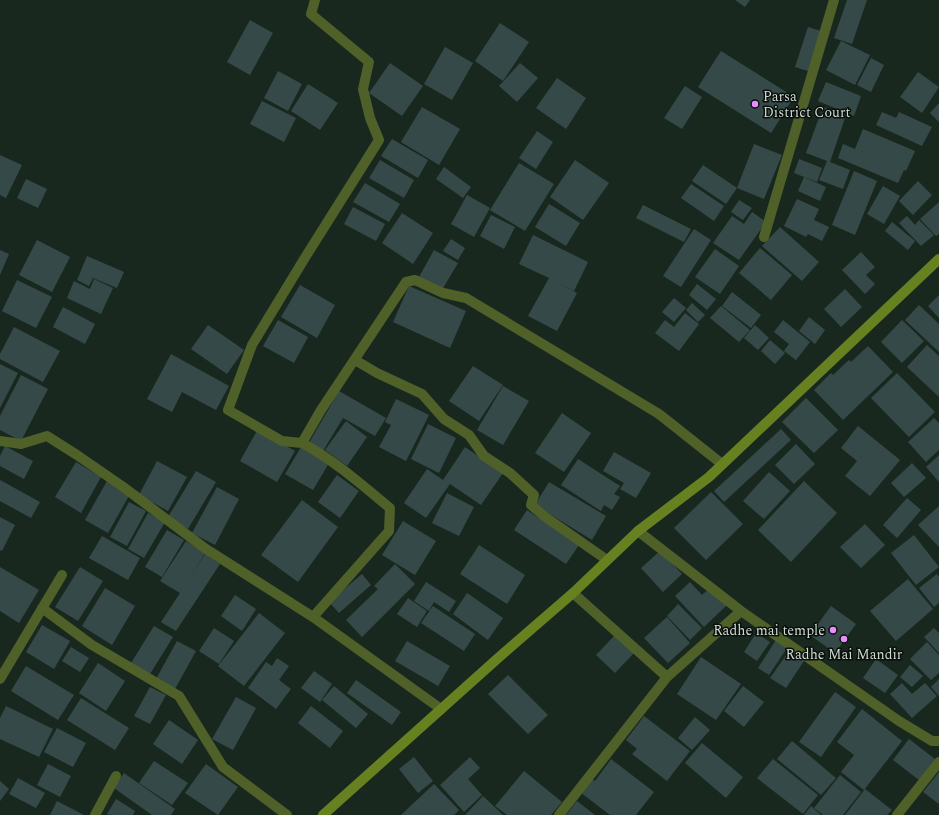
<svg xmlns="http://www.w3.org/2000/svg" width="939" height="815" font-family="Spectral,serif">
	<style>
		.building { fill: #354a48 }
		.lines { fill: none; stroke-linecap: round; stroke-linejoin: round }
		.street { stroke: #4f6029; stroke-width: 10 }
		.secondary { stroke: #678121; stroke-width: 10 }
		.poi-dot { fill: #e98dfe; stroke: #090f0b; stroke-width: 1.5 }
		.labels { text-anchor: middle; stroke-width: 3; stroke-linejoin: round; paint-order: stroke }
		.poi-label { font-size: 14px; fill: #d0d9d3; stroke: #090f0b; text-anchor: start }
	</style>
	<rect width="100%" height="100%" fill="#19281f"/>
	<path class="building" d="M735,0H750L745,7Z
		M847,0H867L852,44L834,38Z
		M250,20L273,33L250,75L227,62Z
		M500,23L529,42L503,81L475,61Z
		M808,27L824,32L811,72L795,67Z
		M841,41L870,55L855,85L826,70Z
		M445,47L473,63L452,100L424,84Z
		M721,51L794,97L771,133L698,87Z
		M871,58L884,65L871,92L857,85Z
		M390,63L423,86L402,116L369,93Z
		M520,63L538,78L517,102L499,86Z
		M278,71L302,84L288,111L264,98Z
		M918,72L939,87L922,113L900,97Z
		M557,78L586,98L566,129L536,108Z
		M826,82L861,96L854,116L818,101Z
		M308,84L338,103L320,130L291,111Z
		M685,86L702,97L682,129L664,118Z
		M262,101L296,118L284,142L250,124Z
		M939,103V122L930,113Z
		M422,107L460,129L439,165L401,142Z
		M823,107L846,115L830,162L850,170L843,189L819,180L827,161L806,153Z
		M882,112L896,118L899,112L932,127L922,146L876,125Z
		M863,129L915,151L906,171L904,170L898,183L838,158L843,144L855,149Z
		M537,131L553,142L536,169L519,158Z
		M392,139L428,160L418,178L381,156Z
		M754,144L782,155L764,199L737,188Z
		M0,155L22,165L6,198L0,195Z
		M799,159L822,168L817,182L794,173Z
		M380,160L414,180L404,198L369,178Z
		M575,160L609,183L583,220L550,197Z
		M519,163L554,184L525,231L490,210Z
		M703,165L737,188L726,204L692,181Z
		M444,167L471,187L463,198L436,179Z
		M854,171L877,181L855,235L832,225Z
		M804,177L826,187L820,201L798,191Z
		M26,179L47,189L38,208L17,198Z
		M918,181L932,195L913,215L899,201Z
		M365,183L400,204L389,222L353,202Z
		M691,184L724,206L714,221L681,198Z
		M883,186L900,196L884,224L867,214Z
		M467,195L490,208L474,237L451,224Z
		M797,199L819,209L814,220L829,227L822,241L808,234L806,237L784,226Z
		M739,200L752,208L743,220L731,212Z
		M939,202V234L936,236L920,219Z
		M549,204L580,223L566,246L535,227Z
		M643,205L691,229L684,242L636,218Z
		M353,207L385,224L376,241L344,224Z
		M752,212L766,222L739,260L713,243L732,216L744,224Z
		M402,213L433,233L413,264L382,243Z
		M491,215L515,227L504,249L480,236Z
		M907,216L915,225L919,220L934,235L921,246L899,223Z
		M892,222L915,241L908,250L885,231Z
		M780,227L819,262L802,281L762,246Z
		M694,229L711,240L681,287L663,276Z
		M533,235L588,262L574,291L556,282L577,293L557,331L528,316L549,278L519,264Z
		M451,239L465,248L458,260L443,251Z
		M37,240L70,257L52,292L19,275Z
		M760,248L792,275L771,300L739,273Z
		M715,249L739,266L720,294L695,277Z
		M0,250L9,254L0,275Z
		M434,250L458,263L442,290L419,277Z
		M861,252L875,267L866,275L875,284L865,294L842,270Z
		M87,256L124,272L117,288L93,278L89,286L77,280Z
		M94,279L113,288L101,314L67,298L74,281L90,289Z
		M17,280L52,297L36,328L2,311Z
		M697,284L716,299L707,310L689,295Z
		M300,285L335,305L317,338L281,317Z
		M409,286L466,311L450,348L393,322Z
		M845,289L862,307L841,327L824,309Z
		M732,292L761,315L751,328L722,306Z
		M939,295V318L928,306Z
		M674,298L686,308L674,322L662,312Z
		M692,303L705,315L698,322L686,310Z
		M919,305L939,324V352L905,320Z
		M721,306L750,330L739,342L710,318Z
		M63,307L95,324L85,344L53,327Z
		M685,313L699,324L679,351L655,333L665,320L674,327Z
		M809,317L825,330L815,344L799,331Z
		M278,320L308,337L294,363L263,346Z
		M783,320L810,342L796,360L784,351L789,344L774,332Z
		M902,320L924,341L902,363L881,342Z
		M208,325L244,350L227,374L191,349Z
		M755,325L769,338L758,350L744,338Z
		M14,327L60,351L43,382L0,359V354Z
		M770,340L785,353L775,364L761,351Z
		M927,345L939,356V397L907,367Z
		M868,346L893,372L843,420L814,390L831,373L833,375L849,360L851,362Z
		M171,354L229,386L216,410L182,392L172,412L147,399Z
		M0,364L18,373L0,408Z
		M473,366L503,385L479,421L449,401Z
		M897,373L935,412L909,437L871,398Z
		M21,375L48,389L21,441L0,430V416Z
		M503,386L529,401L503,445L477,430Z
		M339,391L386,418L375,436L343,418L323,451L309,443Z
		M806,398L838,430L814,453L782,422Z
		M396,399L429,415L406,461L379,447L391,425L385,422Z
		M562,413L591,433L564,472L535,453Z
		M934,418L939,423V450L926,462L908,442Z
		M346,421L367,437L347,466L325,450Z
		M428,424L456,438L439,473L411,459Z
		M858,426L900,460L870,496L845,476L857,461L841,448Z
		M258,429L295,451L277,482L240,461Z
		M781,429L791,440L724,502L714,491Z
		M796,444L815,464L794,484L775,465Z
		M5,446L33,461L24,479L0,466V456Z
		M301,447L329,463L313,490L285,474Z
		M465,447L503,473L481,505L450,484L426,518L404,503L427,469L443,480Z
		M614,452L651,473L636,498L620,489L624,483L603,471Z
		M939,455V482L926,467Z
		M578,459L620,486L614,494L620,497L612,510L604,505L601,511L561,485Z
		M157,461L187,477L168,511L139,495Z
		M76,462L101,477L81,513L55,497Z
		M912,463L926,478L904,497L891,483Z
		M196,471L216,482L188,529L168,517Z
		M769,472L790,491L764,519L743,501Z
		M337,475L359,491L340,518L318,502Z
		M0,480L40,502L31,518L0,501Z
		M107,481L130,494L108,533L85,520Z
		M804,481L837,513L791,562L758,530Z
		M549,482L606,516L592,540L535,505Z
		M217,487L239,499L215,545L192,533Z
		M711,492L743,524L706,560L674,528Z
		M447,493L474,507L459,536L432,523Z
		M907,498L921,510L897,538L883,525Z
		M302,500L338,527L298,582L261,555Z
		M129,502L146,511L127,546L110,537Z
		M939,506V547L918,525Z
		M527,510L579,545L566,564L514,530Z
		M148,513L165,522L144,558L128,549Z
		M0,517L15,525L2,551L0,550Z
		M403,521L436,541L415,575L382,555Z
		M865,524L885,545L861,568L840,547Z
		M167,530L184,540L162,577L145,567Z
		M914,535L939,567L916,585L891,553Z
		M102,536L140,558L128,580L89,558Z
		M186,541L205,553L190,577L205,554L220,564L176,631L161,622L180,593L160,581Z
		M479,545L525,575L507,604L460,574Z
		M660,551L682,574L663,592L641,568Z
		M395,564L415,584L362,637L346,620L378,589L374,586Z
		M0,567L39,590L19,623L0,611Z
		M80,567L103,581L78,621L55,607Z
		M362,574L371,585L339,613L329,602Z
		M937,574L939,577V603L934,607L919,588Z
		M908,579L933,609L896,641L870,611Z
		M426,582L456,601L449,612L434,602L429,611L414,601Z
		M690,582L702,595L710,588L727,605L704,627L675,596Z
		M105,588L135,606L112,645L82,626Z
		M467,593L503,618L488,640L453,614Z
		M235,595L256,609L242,631L221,616Z
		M408,598L427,611L417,627L397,614Z
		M678,604L702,628L690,640L667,616Z
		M433,606L475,634L464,651L421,623Z
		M831,606L856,624L835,653L810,635Z
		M259,613L285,633L244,686L218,666Z
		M667,617L690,643L668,663L644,638Z
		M42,625L70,641L54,669L26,652Z
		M154,626L173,637L150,674L131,663Z
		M214,628L234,641L219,664L199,651Z
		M934,628L939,633V653L924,637Z
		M756,633L770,642L757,661L744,652Z
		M615,635L634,653L615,673L596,655Z
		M776,640L787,648L769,675L758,668Z
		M177,641L196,651L175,689L156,679Z
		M407,641L450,666L438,686L395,661Z
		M927,642L939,655V673L931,680L910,659Z
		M71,647L89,658L80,672L62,661Z
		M789,651L804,661L786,688L770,678Z
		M701,657L741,684L716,720L677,694Z
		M277,658L289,666L279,680L291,689L276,709L248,688L266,662L272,666Z
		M876,659L898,675L885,693L863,678Z
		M98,663L125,681L106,711L79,693Z
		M910,665L923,676L912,687L900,677Z
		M26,666L74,695L58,720L11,691Z
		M314,671L332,684L320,702L301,688Z
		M508,675L548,715L528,734L488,694Z
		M939,679V696L931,687Z
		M356,680L401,712L392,725L347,693Z
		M902,683L912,694L925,683L937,696L912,718L890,694Z
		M334,686L368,714L356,728L322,700Z
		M743,686L764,702L744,727L724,711Z
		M150,687L166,695L150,724L134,716Z
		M835,692L856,707L821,757L799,742Z
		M236,697L256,708L233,750L212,739Z
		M81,698L129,728L115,750L67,720Z
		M6,706L53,729L39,757L0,739V718Z
		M311,706L343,731L330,748L298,723Z
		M862,709L902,741L864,790L841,772L854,755L837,742Z
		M644,716L690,751L667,781L632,754L637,749L626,740Z
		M695,717L710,730L692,750L678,738Z
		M169,720L198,740L182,764L153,744Z
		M57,728L86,743L73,767L44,752Z
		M909,739L935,759L919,780L893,760Z
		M792,741L836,778L821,795L777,759Z
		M702,743L743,777L726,798L685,763Z
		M414,757L433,781L418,793L399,769Z
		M470,757L480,768L468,779L482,795L464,812L440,785Z
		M611,759L654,792L636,815H610L580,792L590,777L595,781Z
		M773,759L818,795L803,814L757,778Z
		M154,761L188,783L172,805L139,783Z
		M48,764L71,776L60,797L37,785Z
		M206,764L238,787L218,815L185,793Z
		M524,771L562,802L551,815H507L495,806Z
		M939,772V804L923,792Z
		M124,773L175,809L171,815H152L114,788Z
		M840,775L861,792L843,815H823L814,808Z
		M18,778L45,793L36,808L9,794Z
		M0,781L9,789L0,801Z
		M434,784L459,810L454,815H401Z
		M865,789L892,810L887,815H845Z
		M483,796L503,815H465Z
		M116,799L135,811L133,815H110L107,814Z
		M57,801L84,815H50Z
		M577,801L595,815H566Z
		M811,806L821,815H804Z"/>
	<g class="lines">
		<path class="street" d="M764,237L834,0
			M355,360L377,373L422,394L444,419L469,435L484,456L510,473L534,495L531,505L544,516L607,560
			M0,441L21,444L47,436L77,455L122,486L206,549L313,617L441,709
			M302,443L282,441L228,410L252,345L306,256L379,140L370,118L363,89L369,62L311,14L315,0
			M638,531L741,611L899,721L932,741H939
			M573,593L667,677
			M42,608L92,645L179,696L223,767L287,815
			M313,617L389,531L390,508C362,485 334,460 302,443L321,410L406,282L415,280L443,293L466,298L659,414L722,464
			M0,679L62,575
			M95,815L116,776
			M559,815L667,677L741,611
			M897,815L939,762"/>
		<path class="secondary" d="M323,815L497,659L573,593L638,531L709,477L939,259"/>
	</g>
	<g class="poi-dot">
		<circle cx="755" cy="104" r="4"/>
		<circle cx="833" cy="630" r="4"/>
		<circle cx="844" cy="639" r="4"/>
	</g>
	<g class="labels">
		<g class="poi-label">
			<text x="763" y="101">Parsa<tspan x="763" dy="16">District Court</tspan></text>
			<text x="825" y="635" text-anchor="end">Radhe mai temple</text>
			<text x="844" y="659" text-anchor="middle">Radhe Mai Mandir</text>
		</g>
	</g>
</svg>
